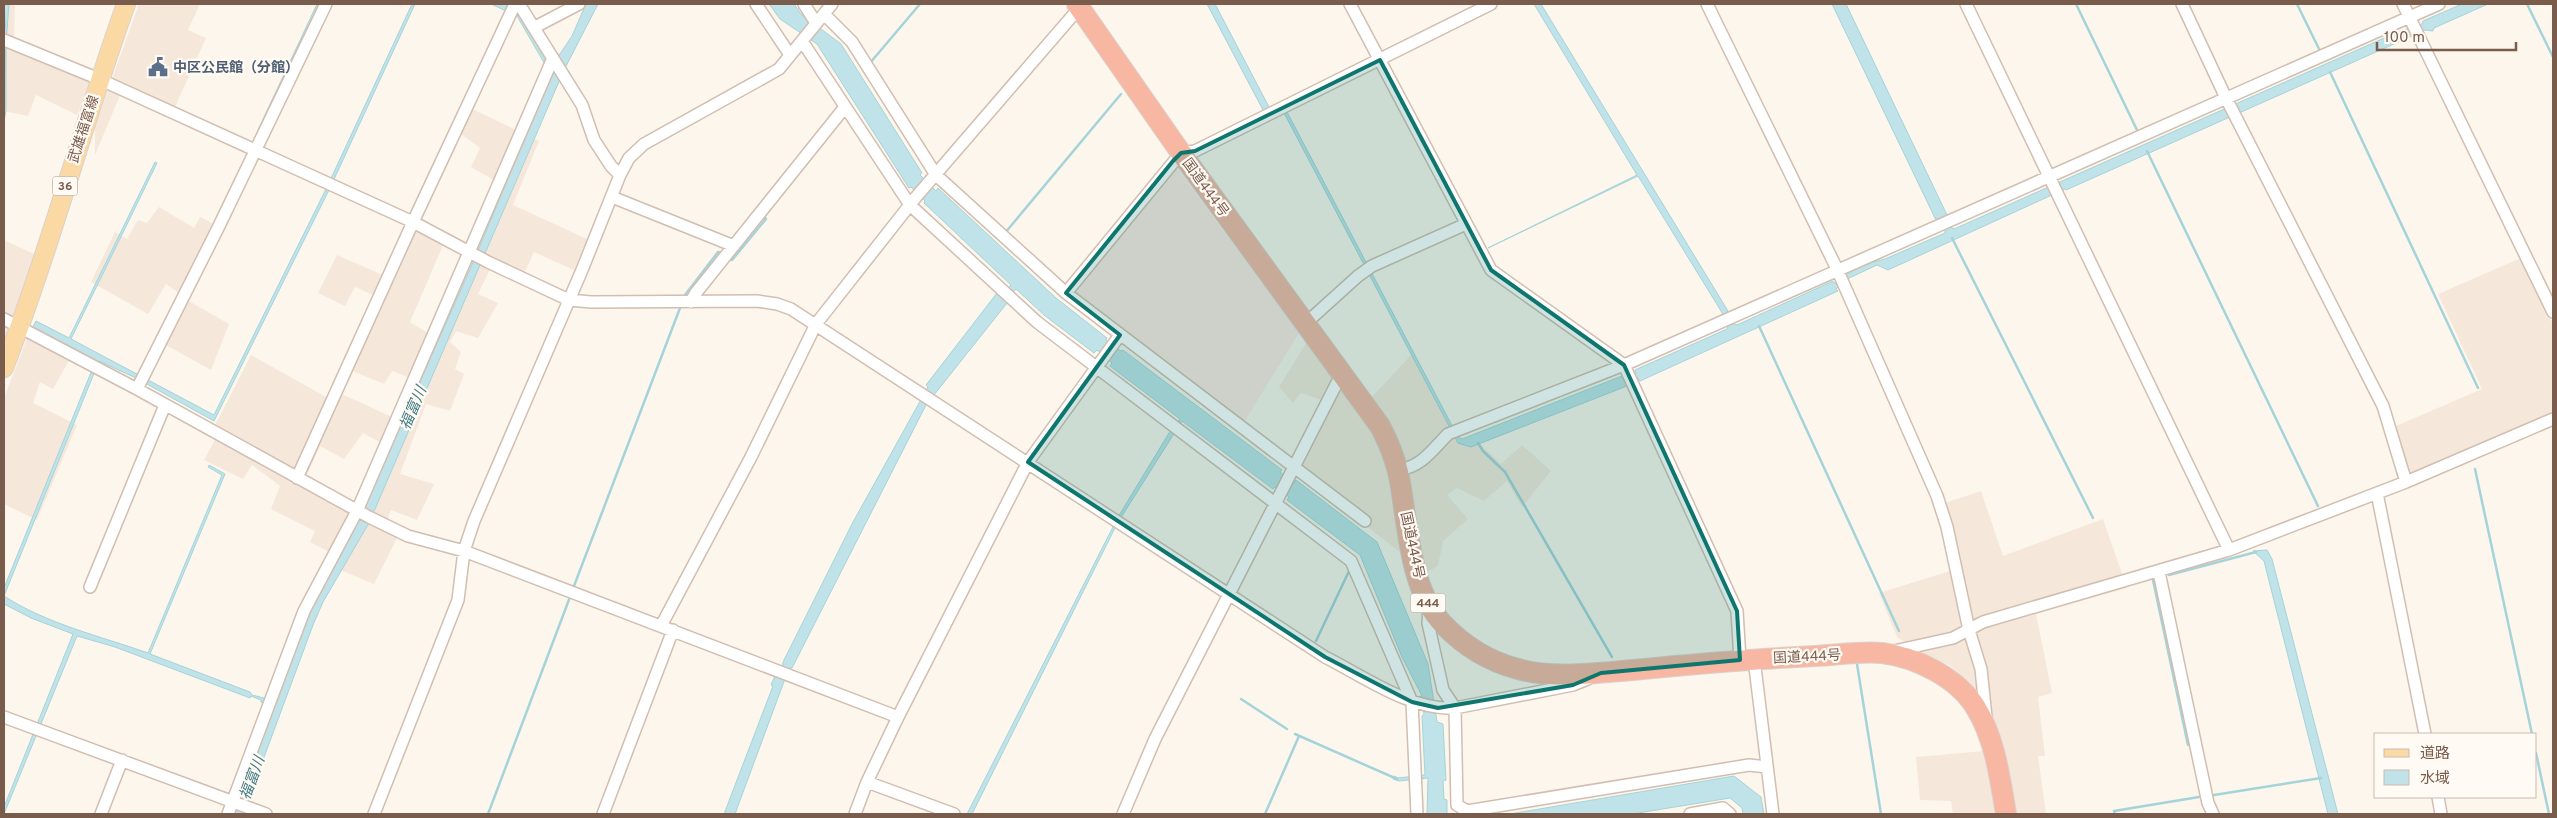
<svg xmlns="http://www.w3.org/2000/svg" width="2557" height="818" font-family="Overpass,'Noto Sans JP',sans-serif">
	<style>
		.residential { fill: #f5e8da; fill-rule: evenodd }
		.commercial { fill: #fde8e0 }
		.water { fill: #bfe3e8; stroke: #a5d3da }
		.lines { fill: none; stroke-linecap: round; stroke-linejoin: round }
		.stream { stroke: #a5d3da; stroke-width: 2.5 }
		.street-casing { stroke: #d1beb0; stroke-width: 14 }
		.primary-casing { stroke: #dad1cd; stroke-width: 20 }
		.highway-casing { stroke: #dad1cd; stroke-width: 22 }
		.street { stroke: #fff; stroke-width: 11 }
		.primary { stroke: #fbd9a5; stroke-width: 18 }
		.highway { stroke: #f7b7a3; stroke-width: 20 }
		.marked { fill: #0f766e; fill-opacity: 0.2; stroke: #0f766e; stroke-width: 4; stroke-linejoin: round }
		.labels { text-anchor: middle; stroke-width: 4.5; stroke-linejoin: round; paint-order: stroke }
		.shield { fill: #fffaf3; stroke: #a28b7f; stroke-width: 1 }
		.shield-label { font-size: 12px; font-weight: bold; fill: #7a5c4d }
		.service-label { font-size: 14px; font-weight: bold; fill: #4e5e75; stroke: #fffaf3; text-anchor: start }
		.street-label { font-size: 14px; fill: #7a5c4d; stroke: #fffaf3 }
		.water-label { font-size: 15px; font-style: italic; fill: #437c86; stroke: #fffaf3 }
	</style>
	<rect width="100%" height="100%" fill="#fdf6ec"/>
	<path class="residential" d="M4,4H15L14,39L94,72L77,115L36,95L28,116L4,111Z
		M139,4H200L188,30L206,38L171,116L121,93L95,155V126Z
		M466,106L539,141L513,205L587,239L574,270L534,252L524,274L491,267L478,294L498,303L478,338L456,331L450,342L461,352L455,369L464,374L450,411L426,404L400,474L434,484L417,520L391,510L387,520L402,528L374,584L326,564L333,554L310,542L315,531L271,509L280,486L252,465L243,479L204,460L216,438L210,435L251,355L328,398L333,390L392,417L410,378L392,371L384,384L340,366L375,296L355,287L345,306L318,293L337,255L383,275L414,213L447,236L410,322L429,334L497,182L471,167L480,148L454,129ZM363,433L381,443L353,502L307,475L320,446L344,459Z
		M159,207L194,228L200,217L222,228L187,300L229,324L211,370L155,339L179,293L166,284L148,314L91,282L115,232L127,239L138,220L147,223Z
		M4,240L34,254L20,306L4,347Z
		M2521,258L2553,324V426L2412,486L2396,426L2482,389L2438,294Z
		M28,336L70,359L53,389L40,382L33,403L77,425L37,520L4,504V398Z
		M1306,343L1376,437L1387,473L1400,552L1289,467L1324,401L1301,393L1293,403L1279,387Z
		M1412,354L1457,439L1482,446L1501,464L1522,445L1551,471L1522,507L1507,481L1484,501L1457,488L1447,495L1468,519L1443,541L1438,566L1429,571L1423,569L1371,398Z
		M1981,491L2003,556L2103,519L2127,588L2036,614L2052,693L2038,697L2045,756H2038L2046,814H2013L1998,730L1970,683L1949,665L1919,652L1897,637L1879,593L1950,571L1936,506Z
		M1984,751L1996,814H1953L1951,801L1920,800L1916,757Z"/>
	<path class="commercial" d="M1174,164L1299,333L1243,424L1072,292Z"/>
	<path class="water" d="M4,4H9L6,44V111L4,122L6,32Z
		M317,4H319L259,131L258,130Z
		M412,4H415L330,188L214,421L136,378L99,361L4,596C47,624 100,636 148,653L222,475L208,467L209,465L225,474L150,654L250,692L252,695L268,699L308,613L363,510L474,260L549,81L546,66L517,16L491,4H506L508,8L517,13L520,11L558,57L572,36L586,4H598L564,70L369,523L323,602L313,625L243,814H233L266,704L261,702V700L251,696L250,698L115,647L77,636L4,814V807L73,634L31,618L4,604V588L96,360L33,327L36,321L69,338L155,162L157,163L71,339L214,415L327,187Z
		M769,4H794L801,14L841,44L922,173L920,175L936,191L938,188L1056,298L1107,338L1106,340L1121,351L1123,350L1282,470L1280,472L1294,483L1296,480L1377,542L1428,664L1437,722L1443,724L1446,780L1443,781L1444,799L1447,800V814H1427L1428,778L1399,781L1393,779L1394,776L1398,778L1425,775L1422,716L1424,714L1421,694L1402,657L1360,555L1287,500L1289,497L1275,487L1273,489L1182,421L1117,524L972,814H967L1118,517L1169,433L1180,419L1110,366L1112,363L1097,350L1094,353L1044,315L1016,289L1011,294L1007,290L1011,285L924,203L925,201L911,187L909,188L817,44L780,19Z
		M1207,4H1215L1269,107L1268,108L1286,110L1458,437L1462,439L1622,376L1623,379L1636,374L1635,370L1727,329L1729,324L1638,176L1488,248L1637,175L1534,4H1541L1728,311L1727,312L1732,323L1737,325L1833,281L1835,284C1847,271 1867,263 1885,259L1945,233V228L1941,218L1936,220L1832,4H1846L1947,215L1944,216L1949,226L1954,229L2400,31L2422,24L2423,21L2462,4H2488L2434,28L2433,31L2425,30L2412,36L2066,190L2065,189L1888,270L1877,265L1847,279L1836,289L1838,291L1640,381L1637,377L1626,383L1627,386L1471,447L1458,443L1284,113L1263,110Z
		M997,293L1007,303L926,405L792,668H789L735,814H724L773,686L771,685L775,676L778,677L784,660L852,524L928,387L926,385Z
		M2267,550L2272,559L2338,814H2328L2264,561L2253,551Z
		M1734,776L1761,797L1764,814H1743L1742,808L1730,798L1632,814H1510Z"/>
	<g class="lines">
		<path class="stream" d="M2076,4L2138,132
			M2297,4L2320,51
			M2527,4L2553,57
			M870,63L920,4
			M2330,72L2478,388
			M2147,151L2318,506
			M1005,233L1121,94
			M1952,238L2093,518
			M728,259L732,260L766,219L764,216L766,214
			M685,295L718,252L722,253
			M1759,326L1899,631
			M1478,443L1483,451L1505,472L1612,657
			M2475,469L2532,734
			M2169,575L2256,552
			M2153,580L2188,745
			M574,586L680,308
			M1316,641L1350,569
			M1857,664L1881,814
			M1241,699L1287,729
			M1295,734L1397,779
			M2536,753L2549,814
			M2214,795L2321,778
			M488,814L570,597
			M1265,814L1299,736
			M2115,814L2114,811L2199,797"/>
		<defs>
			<path id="street" d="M756,4L790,55
				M804,4L816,23
				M1350,4L1491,270L1624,365L1737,611L1740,660
				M1707,4L1837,269L1937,496L1947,527L1969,630L1981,669L1986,717
				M1966,4L2229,550
				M2182,4L2226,98L2383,406L2406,482
				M2403,4L2553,312
				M824,14L852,42L936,175L1066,293L1365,521
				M535,27L579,4
				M4,40L99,79L413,222L488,262L569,300L591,302L757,301L777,304L791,309L1325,657C1363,676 1411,711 1455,708L1573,685L1588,679
				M802,41L910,205L1037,322L1351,561L1412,702L1417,814
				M620,175L629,158L644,144L779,69L832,4
				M612,197L734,246
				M1066,293L1181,153L1195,151L1491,4
				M691,302L695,294L845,107
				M4,319L137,389L369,517L408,536L464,551L898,717
				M1306,323L1358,276L1372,266L1466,224
				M137,389L219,226L326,4
				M1398,470C1422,467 1433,449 1448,434L1624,365L2439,4
				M297,478L413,222L515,4
				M2377,493L2425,734
				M2159,572L2208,803L2213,814
				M90,587L165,405
				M1429,607L1428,623L1443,690L1455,708L1457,805L1467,811L1749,765L1767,767
				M661,626L751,457L816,324L916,197L1080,7
				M1894,651L1953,638L1983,622L2229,550L2406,482L2553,419
				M1754,659L1773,814
				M4,717L266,814
				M867,782L954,814
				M2438,797L2441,814
				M101,814L122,760
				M228,814L304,611L357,511L553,58
				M374,814L458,600L464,551L474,521L582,270L620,175L611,166L594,140L582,105L519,4
				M603,814L673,630
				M855,814L867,782L898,717L1028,462L1120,335
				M1123,814L1155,739L1342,373
				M1690,814L1723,808L1730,814"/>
			<path id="primary" d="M4,368C50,249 83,124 126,4"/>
			<path id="highway" d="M1077,4L1181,153L1380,426C1388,441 1394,456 1398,472C1408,518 1408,589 1443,624C1464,646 1487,661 1518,669C1554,679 1596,673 1633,670C1694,664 1754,659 1815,656C1838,655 1860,651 1882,653C1916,657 1958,678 1976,708C1995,739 2000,778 2006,814"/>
		</defs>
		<use href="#street" class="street-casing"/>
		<use href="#primary" class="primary-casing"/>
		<use href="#highway" class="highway-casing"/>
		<use href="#street" class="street"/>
		<use href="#primary" class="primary"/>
		<use href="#highway" class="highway"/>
	</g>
	<path class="marked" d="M1380,60L1491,270L1624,365L1737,611L1740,660L1601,673L1573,685L1438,708L1412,702L1325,657L1028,462L1120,335L1066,293L1173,161L1181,153L1195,151Z"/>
	<defs>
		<symbol id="civic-bare" viewBox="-9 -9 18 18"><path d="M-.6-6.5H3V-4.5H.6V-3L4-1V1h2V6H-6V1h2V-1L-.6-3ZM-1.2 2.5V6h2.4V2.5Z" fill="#5c6f8a" stroke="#fffaf3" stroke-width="2.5" paint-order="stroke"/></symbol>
	</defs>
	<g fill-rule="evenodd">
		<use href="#civic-bare" x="144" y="53" width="28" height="28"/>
	</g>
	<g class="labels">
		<g class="shield">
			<rect x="52.5" y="176.5" width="25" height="19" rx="4"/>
			<rect x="1410.5" y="593.5" width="35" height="19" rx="4"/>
		</g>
		<g class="shield-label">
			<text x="65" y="190">36</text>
			<text x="1428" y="607">444</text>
		</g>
		<g class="service-label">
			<text x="173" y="72">中区公民館（分館）</text>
		</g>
		<g class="street-label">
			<text transform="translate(83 129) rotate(-72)" y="5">武雄福富線</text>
			<text transform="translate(1206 187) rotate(54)" y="5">国道444号</text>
			<text transform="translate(1413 545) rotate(78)" y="5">国道444号</text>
			<text transform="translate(1807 656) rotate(-3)" y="5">国道444号</text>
		</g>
		<g class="water-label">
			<text transform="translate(413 408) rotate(-67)" y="5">福富川</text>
			<text transform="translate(252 778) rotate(-70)" y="5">福富川</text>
		</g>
	</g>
	<rect width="2557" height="818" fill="none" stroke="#7a5c4d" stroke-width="10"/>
	<rect x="2374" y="733" width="162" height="65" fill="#fffaf3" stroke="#cabbb1"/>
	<rect x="2384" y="749" width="25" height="8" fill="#fbd9a5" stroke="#cabbb1"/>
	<text x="2420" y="758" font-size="15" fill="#7a5c4d">道路</text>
	<rect x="2384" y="770" width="25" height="15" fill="#bfe3e8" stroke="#cabbb1"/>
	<text x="2420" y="783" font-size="15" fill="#7a5c4d">水域</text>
	<path d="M2377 42v8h139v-8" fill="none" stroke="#7a5c4d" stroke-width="2.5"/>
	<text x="2384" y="42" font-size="15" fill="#7a5c4d" stroke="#fffaf3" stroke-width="4" paint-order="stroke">100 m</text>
</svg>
